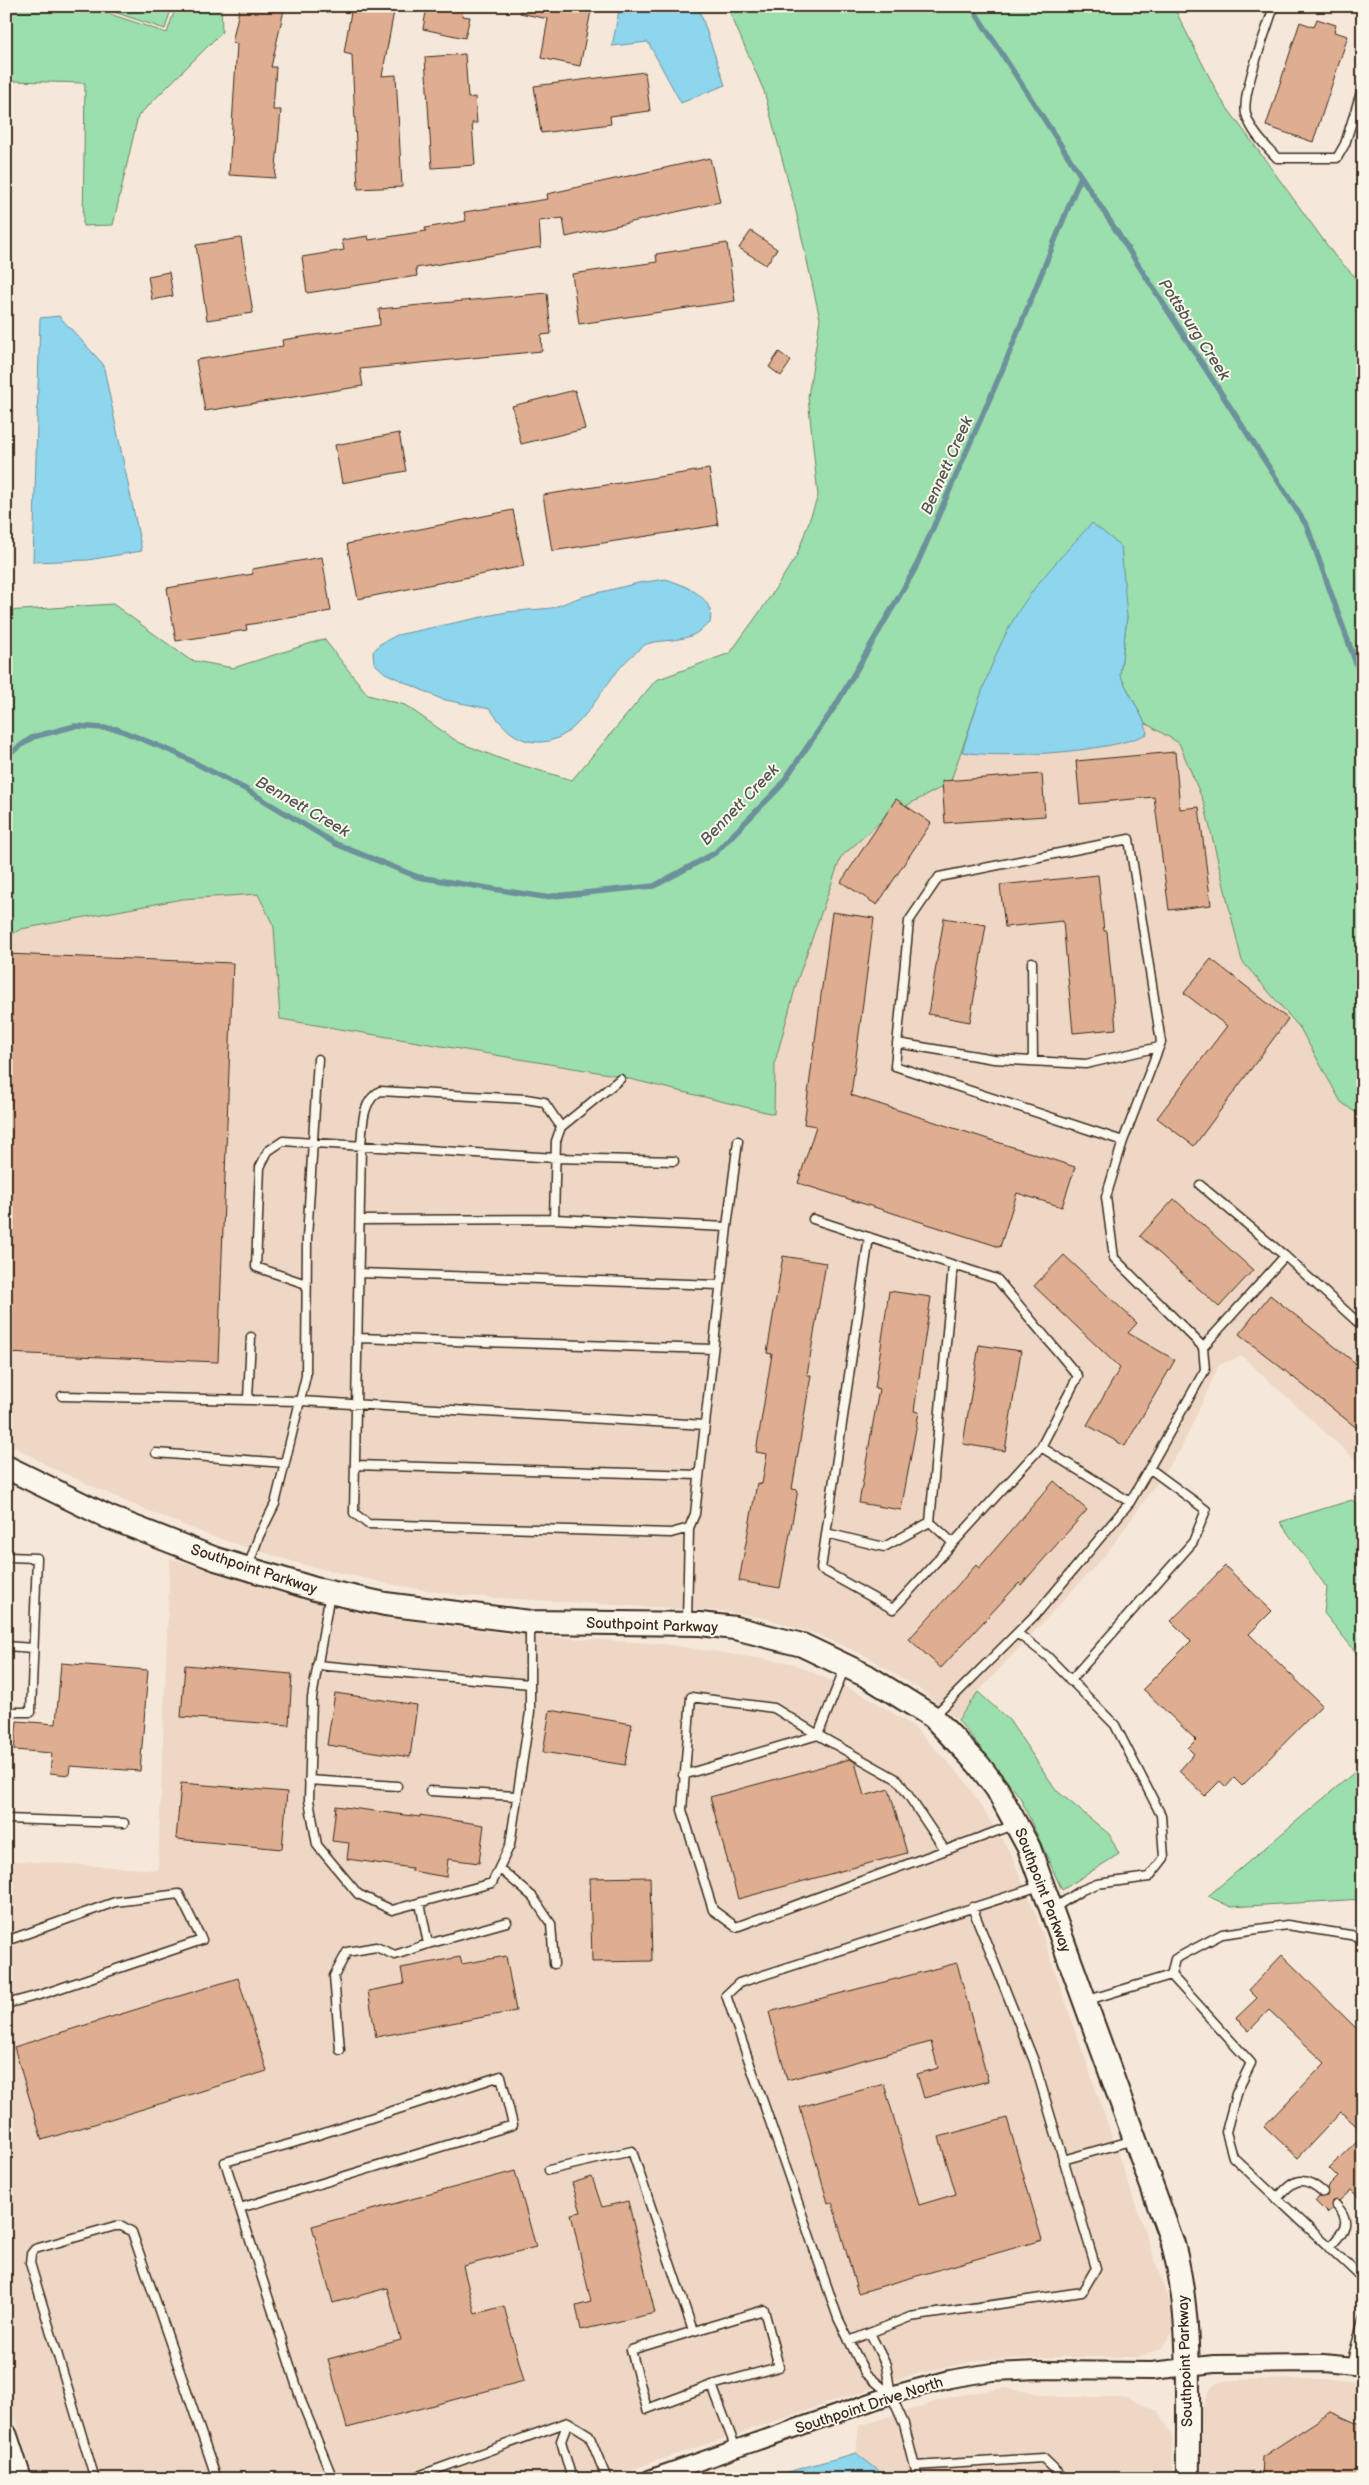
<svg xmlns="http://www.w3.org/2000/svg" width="1369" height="2485" font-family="'Balsamiq Sans',sans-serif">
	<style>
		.built { fill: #eed7c4 }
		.green { fill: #9bdfac; stroke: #6b8465 }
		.water { fill: #8dd6ee; stroke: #6c919b }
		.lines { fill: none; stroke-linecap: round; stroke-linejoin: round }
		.stream { stroke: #6c919b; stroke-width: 5.5 }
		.building { fill: #dfae90; stroke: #3b2a1e }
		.lane-casing { stroke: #3b2a1e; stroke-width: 11 }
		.street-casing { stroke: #3b2a1e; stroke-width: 20 }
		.secondary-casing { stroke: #3b2a1e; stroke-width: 26 }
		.lane { stroke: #fbf7ec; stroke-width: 8 }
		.street { stroke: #fbf7ec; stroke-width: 16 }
		.secondary { stroke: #fbf7ec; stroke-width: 22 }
		.labels { text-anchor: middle; stroke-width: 4; stroke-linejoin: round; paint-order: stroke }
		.street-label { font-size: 15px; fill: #3b2a1e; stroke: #fbf7ec }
		.water-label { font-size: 16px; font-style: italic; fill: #505552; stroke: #fbf7ec }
	</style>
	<rect width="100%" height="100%" fill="#f5e8da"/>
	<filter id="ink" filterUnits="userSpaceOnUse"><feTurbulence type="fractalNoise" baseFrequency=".02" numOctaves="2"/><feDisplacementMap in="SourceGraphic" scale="10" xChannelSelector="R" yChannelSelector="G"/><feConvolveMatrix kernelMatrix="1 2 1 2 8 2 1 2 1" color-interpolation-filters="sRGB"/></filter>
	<g filter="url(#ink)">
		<path class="built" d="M1145,723L1179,743L1204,803L1242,961L1300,1028L1341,1102L1363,1118V1467L1242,1356L1219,1365L1181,1449L1107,1553L978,1692L958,1720L922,1691L868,1657L819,1635L765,1618L721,1611L465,1596L400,1586L304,1565L208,1535L127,1502L52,1468L6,1442V938L21,929L182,899L258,894L274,927L280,1019L609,1074L774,1114L775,1062L798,978L841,857L888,815L950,783L962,752L981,755L1079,750L1132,741L1147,734Z
			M170,1558L300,1599L408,1621L509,1634L663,1644L791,1663L868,1697L913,1726L963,1778L1011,1854L1032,1904L1177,2325L1161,2349L1138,2357H1065L980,2360L915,2374L603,2479H35L6,2391V1860L158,1870Z
			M1323,2379L1363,2384V2479H1202V2408L1208,2392L1215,2384L1228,2380Z
			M1004,2388L1060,2397H1126L1158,2411L1172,2435V2479H889L856,2453L859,2426L954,2396Z"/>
		<path class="green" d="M6,6H86L167,33L176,6H221L222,32L138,116L113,225L83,226L85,83L12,81L6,62Z
			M96,6H172L165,29Z
			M727,6H1173L1220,98L1335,256L1363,285V1118L1341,1102L1300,1028L1242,961L1204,803L1179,743L1145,723L1120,675L1127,617L981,695L950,783L888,815L841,857L798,978L775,1062L774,1114L609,1074L280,1019L274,927L258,894L182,899L21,929L6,938V611L113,604L190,660L233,668L324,639L368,695L405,705L458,742L504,760L572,780L656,680L730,653L764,606L797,555L818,496L808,397L820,319L795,207L764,91Z
			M1352,1500L1363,1510V1661L1324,1613L1327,1588L1280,1522Z
			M978,1692L1009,1720L1057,1791L1109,1834L1119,1854L1062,1890L1020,1797L958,1720Z
			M1363,1765V1899L1231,1907L1208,1896Z"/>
		<path class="water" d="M620,6H698L725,85L681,103L648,42L612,46Z
			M59,316L103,364L142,551L88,560L33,562L40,318Z
			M1092,523L1121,546L1127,617L1120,675L1145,723L1147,734C1112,752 1001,759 962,752C976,709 989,664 1011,624C1031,587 1063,555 1092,523Z
			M666,579C686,586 716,597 710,623C704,627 698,633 691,636C677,641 663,640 650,643C644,644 639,650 634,654C603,678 583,741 541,742C516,743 503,727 490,709L441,699L385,673L374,663L373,652L380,644L397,635L506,612L552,608L581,597L638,583Z
			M856,2453L889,2479H762Z"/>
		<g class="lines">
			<path class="stream" d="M971,6L1307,526L1363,683
				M6,756L33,737L75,726L117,729L176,753L247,790L336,844L418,877L544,897L654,886L715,853L779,788L836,705L915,569L1004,366L1081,176"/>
		</g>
		<path class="building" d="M240,6H285L271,67H276L273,110H281L275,178L229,175L237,44L232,43Z
			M352,6H395L382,76L396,75L402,187L358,189L352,55L344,53Z
			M427,6H464L462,16L470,17L465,38L423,29Z
			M521,6H592L580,66L541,58L548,19L520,13Z
			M1317,19L1336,25L1334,32L1348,36L1313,142L1266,126L1300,22L1314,27Z
			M465,54L468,98L475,97L477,123H472L475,165L432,168L425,57Z
			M645,72L650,111L610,116L611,124L541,133L534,86Z
			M710,158L720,202L566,237L563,218L539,221L541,247L416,268L417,276L307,293L302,257L344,250L342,240L368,236L369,240L426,231L425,228L466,221L464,212L548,199L547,194Z
			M751,231L777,249L766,265L739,248Z
			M241,238L253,313L207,320L196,245Z
			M727,243L735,301L579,324L572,274L657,262L656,254Z
			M169,272L173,296L152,300L148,276Z
			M547,293L551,334L541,335L542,351L360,369L363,386L205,411L196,360L283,346L282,340L380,325L379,309Z
			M779,352L791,361L781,376L769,367Z
			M575,390L585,429L521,444L512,406Z
			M399,433L406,471L342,483L335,445Z
			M709,469L718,525L552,551L543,495Z
			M513,510L524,566L358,599L347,544Z
			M322,557L331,611L246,625L247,630L176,641L167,588L253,574L252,569Z
			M1175,752L1180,809L1199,807L1211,905L1169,910L1154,797L1080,804L1076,761Z
			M1042,774L1045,816L945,823L942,781Z
			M896,799L931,823L877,905L841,882Z
			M1098,875L1104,931H1107L1116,1029L1073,1033L1063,921L1005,927L1000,885Z
			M832,912L874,918L851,1095L1075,1167L1062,1207L1017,1193L1000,1247L798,1183L816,1126L804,1124Z
			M944,918L986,925L970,1022L928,1014Z
			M6,954L233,963L218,1362L6,1353Z
			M1211,959L1288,1019L1194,1146L1157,1118L1227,1026L1184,993Z
			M1174,1199L1253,1270L1219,1307L1140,1236Z
			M1064,1255L1137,1323L1128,1333L1175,1360L1125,1446L1087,1425L1120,1368L1034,1286Z
			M783,1256L826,1263L807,1375H811L792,1489L798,1490L780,1588L739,1581L757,1483L762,1484L767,1454L756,1452L772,1354L767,1353Z
			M889,1291L931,1297L914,1411L919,1412L901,1510L859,1503L879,1389L875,1388Z
			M1270,1295L1363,1369V1433L1239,1334Z
			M979,1345L1021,1351L1005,1451L963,1444Z
			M1054,1481L1087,1510L1021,1585L1019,1583L941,1668L909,1639L976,1565L979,1568Z
			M1225,1566L1272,1611L1249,1634L1322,1705L1242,1786L1234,1778L1226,1787L1220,1781L1205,1796L1179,1771L1194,1754L1188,1748L1196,1740L1143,1689L1191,1641L1171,1621Z
			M61,1663L148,1670L140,1771L70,1766L69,1775L50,1773L52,1753L14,1750L17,1721L56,1724Z
			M185,1665L292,1674L289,1725L181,1717Z
			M335,1693L417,1705L410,1757L327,1745Z
			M550,1710L632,1724L625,1765L543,1752Z
			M850,1759L855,1762L864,1796L889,1789L907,1853L738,1899L710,1797Z
			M181,1783L287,1792L282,1849L176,1839Z
			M336,1806L420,1817V1815L484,1825L479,1863L448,1859L446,1877L412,1871V1868L347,1859L349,1843L332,1841Z
			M650,1877L652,1961L592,1962L590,1878Z
			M1282,1955L1363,2035V2132L1341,2112L1298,2158L1264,2126L1325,2063L1269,2010L1249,2031L1236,2018L1257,1998L1249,1990Z
			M506,1956L516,2011L376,2037L368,1991L404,1984L401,1968L460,1957L462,1964Z
			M957,1963L988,2081L924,2098L917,2074L938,2068L931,2042L787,2080L769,2012Z
			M238,1978L267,2071L42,2140L14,2047Z
			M884,2084L919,2205L956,2194L939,2137L1007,2118L1042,2240L858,2293L832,2202L828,2203L800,2107Z
			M1363,2135V2202L1351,2190L1339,2201H1332V2209L1327,2213L1315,2201L1319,2196H1327V2188L1338,2177L1329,2168Z
			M515,2171L536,2247L463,2266L475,2314L504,2306L524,2381L347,2428L328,2359L401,2340L387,2288L333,2303L312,2226Z
			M592,2177L602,2207L628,2201L655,2313L581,2330L576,2306L591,2302L571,2214L581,2212L572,2183Z
			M1331,2412L1363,2426V2479H1261L1262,2457Z"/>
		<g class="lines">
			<defs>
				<path id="lane" d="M1274,6C1267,30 1241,93 1246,114C1251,132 1265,145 1277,158H1337L1345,144L1363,86
					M1032,962L1033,1061
					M897,1043L994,1059L1086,1064L1159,1047
					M380,1091L526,1099L544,1102L561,1127L556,1141L554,1219L727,1227L695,1514L689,1528L671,1533L368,1524L354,1513L361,1145C363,1126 361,1102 380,1091Z
					M561,1127L620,1079
					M1200,1185L1285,1256
					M813,1219L997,1279L1078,1376L1041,1447L1130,1502
					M360,1220L554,1219
					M727,1227L738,1141
					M869,1237L821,1569L893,1609L1041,1447
					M953,1265L930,1522L953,1543
					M359,1273L719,1285
					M306,1284L256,1267L260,1167L268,1151L283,1141L556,1158L674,1161
					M357,1338L713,1349
					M1203,1347L1285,1256L1363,1327
					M62,1396L301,1401L705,1425
					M248,1399L251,1337
					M156,1453L285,1463
					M355,1465L699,1475
					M826,1533L884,1547L930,1522
					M6,1560L8,1557L37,1558L31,1712H6
					M248,1567L259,1536L275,1504L306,1376L307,1238L318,1059
					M330,1593L312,1698L309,1800L317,1845L358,1894L392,1910L492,1883L510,1845L530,1712V1624
					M687,1621L689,1528
					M1017,1633L1047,1656L1115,1725L1161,1815L1164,1858L1149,1877L1097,1884L1082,1890L1054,1908
					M6,1646L33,1648
					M317,1665L530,1684
					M845,1667L818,1735L774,1708L691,1697L682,1810L713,1910L736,1927L1014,1825
					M1070,1681L1193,1542L1206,1510L1149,1468
					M934,1716L1039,1611L1130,1502L1205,1370L1203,1347L1114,1258L1106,1197L1123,1141L1161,1042L1129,839L939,877L909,921L895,1066L1123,1141
					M683,1775L818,1735L898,1780L945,1850
					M309,1780L397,1786
					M430,1791L517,1796
					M6,1819L124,1823
					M499,1868L533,1897L551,1924L554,1964
					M420,1903L428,1944L507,1922
					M1363,1937L1287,1925L1222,1934L1175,1959L1171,1975L1251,2063L1236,2094L1226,2132L1233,2157L1363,2279
					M6,1941L115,1902L179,1894L202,1940L43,1994L6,2004
					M1088,2000L1171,1975
					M340,2050L334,1976L347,1952L376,1947L395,1955L428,1944
					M1063,2160L1134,2140
					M549,2170L632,2151L693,2331
					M1277,2199C1293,2179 1303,2174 1323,2192
					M240,2208L513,2125L501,2076L293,2143L225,2162L302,2403L333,2479
					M1329,2248C1344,2231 1353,2223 1336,2205
					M870,2333L886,2365L891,2395L904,2424L918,2479
					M849,2341L910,2317L1082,2292L1096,2268L1034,2061L972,1907
					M1351,2364L1363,2320
					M712,2385L779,2367L764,2310L631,2350L647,2409L712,2385L736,2449
					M890,2394L865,2373L838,2318L726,1995L739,1983L1040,1886
					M915,2466L1043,2458L1065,2479
					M95,2479L30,2263L31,2254L35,2249L115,2226H122L132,2232L217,2479
					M410,2479L568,2422
					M572,2479L561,2441L568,2422L589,2435L607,2479"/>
				<path id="street" d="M649,2479L891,2395L950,2379L992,2372L1039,2370L1152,2371L1214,2364L1324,2363L1363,2367"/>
				<path id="secondary" d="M6,1467L108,1517L216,1559L315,1589L385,1604L530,1622L700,1624L735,1628L802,1645L867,1676L933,1717L978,1764L997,1789L1029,1848L1173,2244C1193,2320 1187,2401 1188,2479
					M6,2436L20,2479"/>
			</defs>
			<use href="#lane" class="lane-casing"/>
			<use href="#street" class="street-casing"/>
			<use href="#secondary" class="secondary-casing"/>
			<use href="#lane" class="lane"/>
			<use href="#street" class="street"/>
			<use href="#secondary" class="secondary"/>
		</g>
	</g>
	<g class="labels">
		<g class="street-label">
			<text transform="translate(254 1569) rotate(18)" y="5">Southpoint Parkway</text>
			<text transform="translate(652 1625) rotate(2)" y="5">Southpoint Parkway</text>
			<text transform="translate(1043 1890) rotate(69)" y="5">Southpoint Parkway</text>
			<text transform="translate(1185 2361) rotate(-92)" y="5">Southpoint Parkway</text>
			<text transform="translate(869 2405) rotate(-18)" y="5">Southpoint Drive North</text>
		</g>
		<g class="water-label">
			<text transform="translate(1195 329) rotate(57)" y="6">Pottsburg Creek</text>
			<text transform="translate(946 465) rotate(-66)" y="6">Bennett Creek</text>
			<text transform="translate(739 804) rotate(-46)" y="6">Bennett Creek</text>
			<text transform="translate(303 806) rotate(30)" y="6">Bennett Creek</text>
		</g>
	</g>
	<rect width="1369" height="2485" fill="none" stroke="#fbf7ec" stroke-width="25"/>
	<rect x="12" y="12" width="1344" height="2460" fill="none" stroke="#3b2a1e" stroke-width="2" filter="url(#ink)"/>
</svg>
